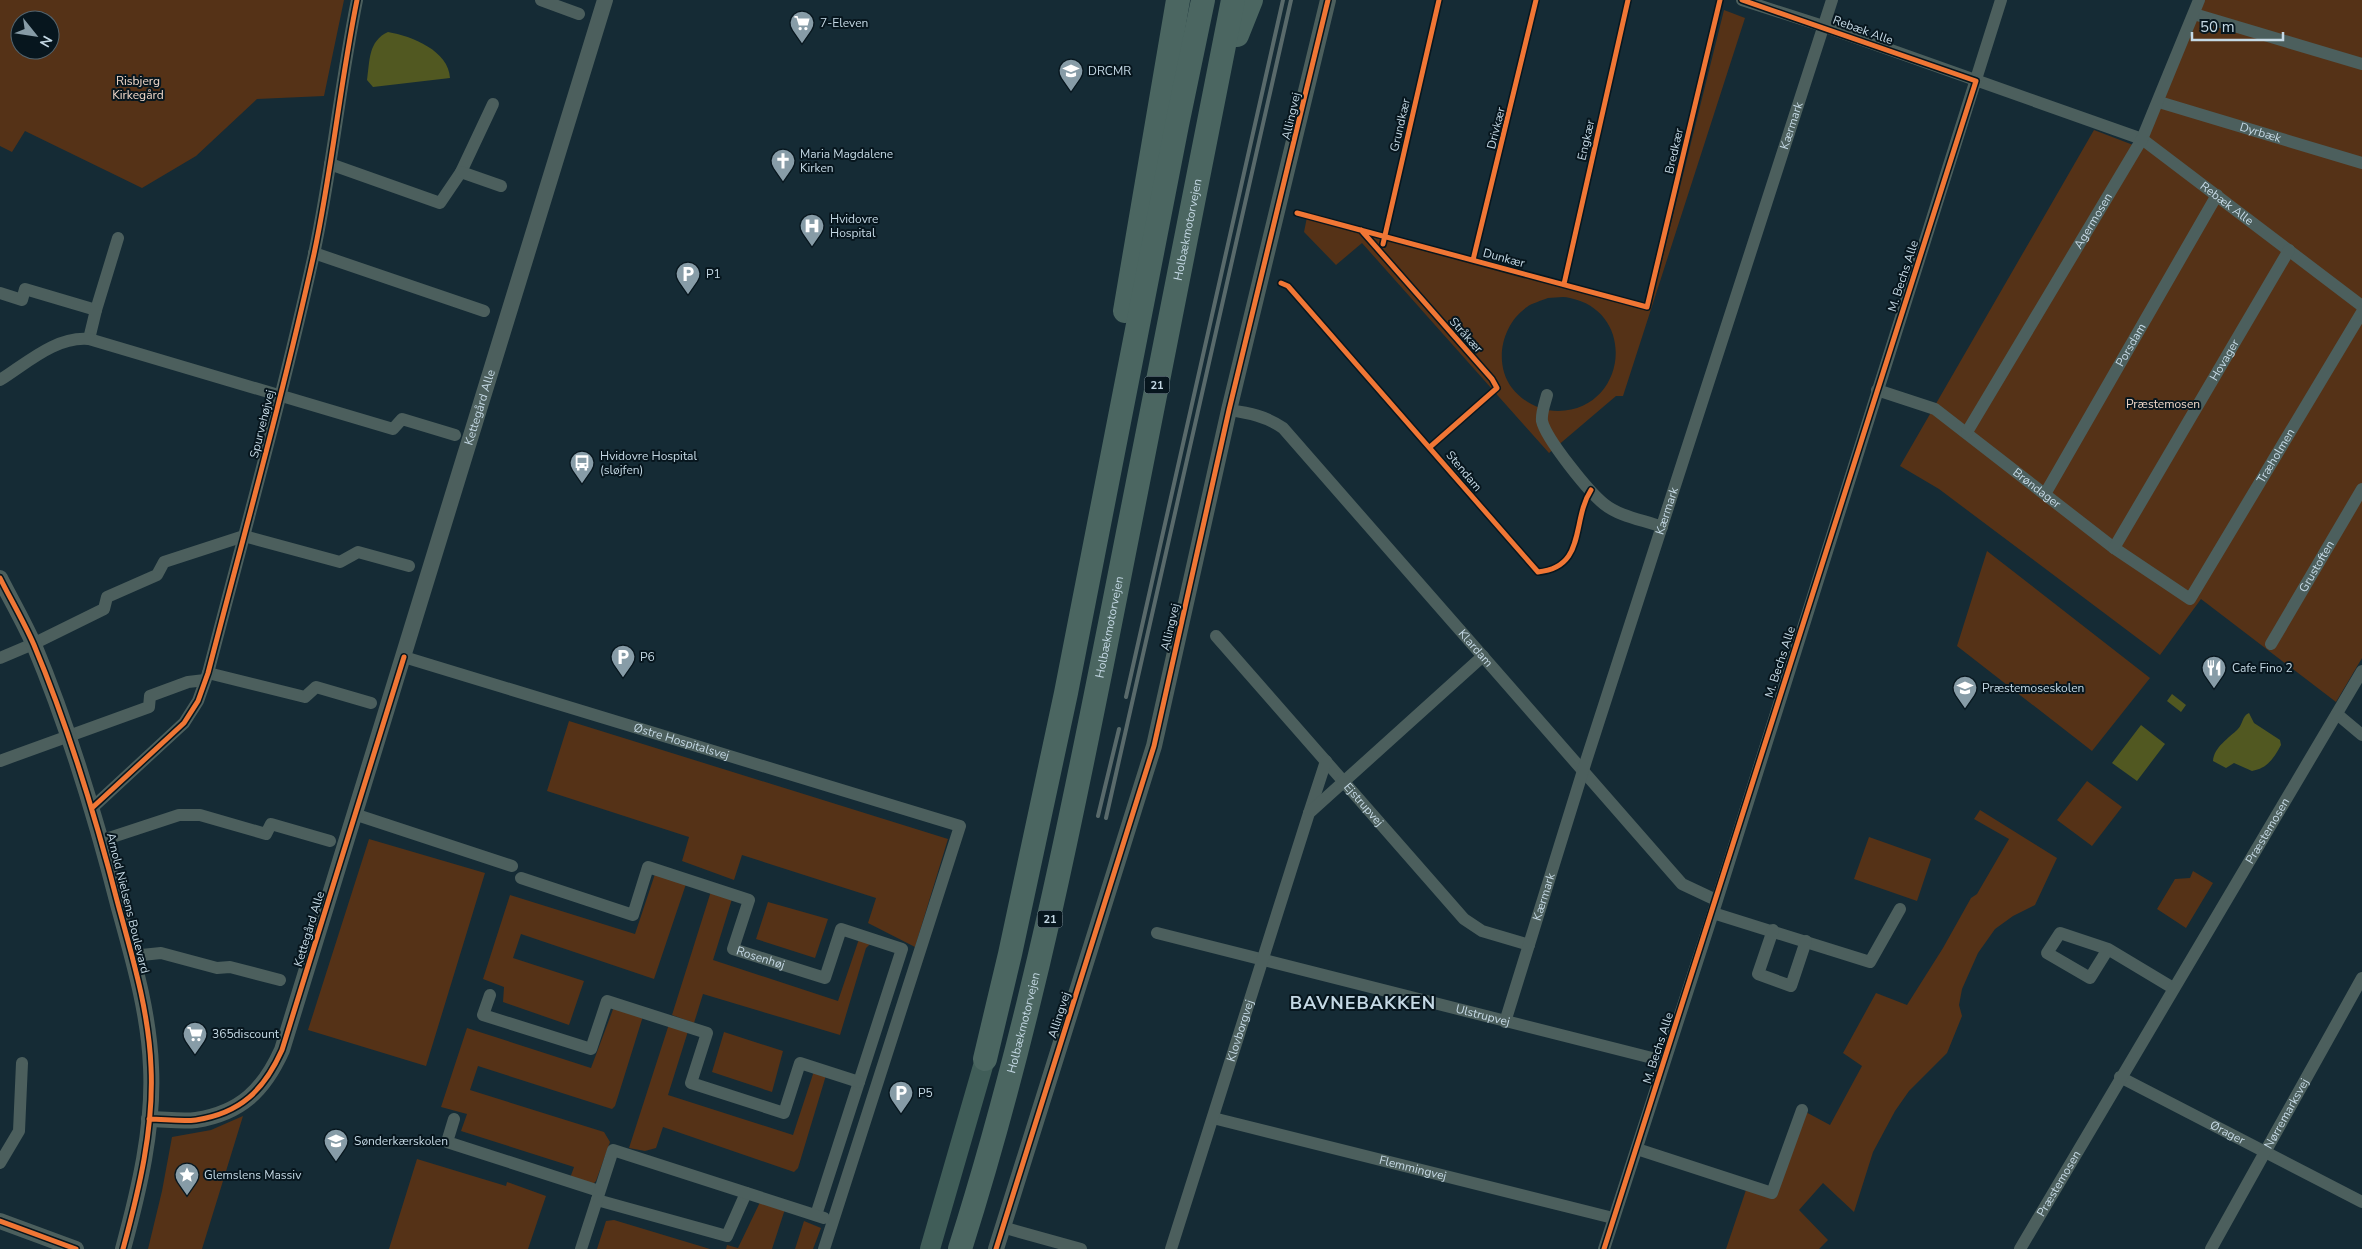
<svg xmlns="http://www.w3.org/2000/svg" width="2362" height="1249" font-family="'Nunito Sans',sans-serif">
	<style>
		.green { fill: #553217; fill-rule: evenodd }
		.water { fill: #515821 }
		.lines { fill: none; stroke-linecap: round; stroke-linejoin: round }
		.minor { stroke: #4c5f5d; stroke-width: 12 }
		.tertiary { stroke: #4c5f5d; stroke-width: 16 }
		.primary { stroke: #405d58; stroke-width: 20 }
		.motorway { stroke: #4b6661; stroke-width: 24 }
		.rail { stroke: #596a6b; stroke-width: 4 }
		.cycleway-casing { stroke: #07161e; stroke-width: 8 }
		.cycleway { stroke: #f07635; stroke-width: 5 }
		.labels { text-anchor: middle; stroke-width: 4; stroke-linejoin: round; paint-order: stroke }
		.shield { fill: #07161e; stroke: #8c9ea9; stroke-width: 1 }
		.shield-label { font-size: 11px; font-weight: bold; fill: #c5d9e5 }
		.poi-label { font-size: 12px; fill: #c5d9e5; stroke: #07161e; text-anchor: start }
		.street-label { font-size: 12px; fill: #c5d9e5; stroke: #07161e }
		.park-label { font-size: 12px; fill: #f0d8c9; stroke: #07161e }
		.district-label { font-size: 18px; font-weight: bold; letter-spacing: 1px; fill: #c5d9e5; stroke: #07161e }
	</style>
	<rect width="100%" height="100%" fill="#152b35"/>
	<path class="green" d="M0,0H344L324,96L257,99L196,156L142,188L25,131L12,152L0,146ZM20,20H50V50H20Z
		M2204,0H2362V658L2336,702L2201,599L2160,655L1939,489L1900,466L2094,130L2141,148Z
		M1724,10L1745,18L1623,396H1616L1549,453L1362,243L1336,265L1304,232L1308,212L1650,308ZM1548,298C1555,298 1563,296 1570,298C1638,312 1627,410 1558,411C1540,411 1523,402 1512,388C1493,363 1502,324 1527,307C1532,303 1541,301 1548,298Z
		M1987,551L2150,678L2092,751L1957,646Z
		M569,721L948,839L915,947L868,923L876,898L742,855L734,880L682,861L689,837L547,791Z
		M2087,781L2122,807L2092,846L2057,820Z
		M1980,810L2057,858L2035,905L2013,916L1995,929L1978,953L1962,989L1959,1005L1962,1016L1947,1053L1909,1091L1895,1111L1873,1152L1854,1212L1823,1183L1799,1210L1828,1240L1819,1249H1726L1746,1190L1772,1197L1802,1110L1830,1125L1862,1066L1843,1053L1876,993L1907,1005L1943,948L1971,898L1977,894L2009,839L1974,819Z
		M1869,837L1931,859L1917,901L1854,879Z
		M369,839L485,873L426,1066L308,1030Z
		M2193,871L2213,883L2186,928L2157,909L2175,879L2190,878Z
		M655,874L686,884L654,979L521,934L513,958L584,981L569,1025L503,1002L504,987L483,979L510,895L635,934Z
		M712,888L732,899L713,960L838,1001L859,939L871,943L866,948L840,1035L703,994L694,1023L672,1015Z
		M768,902L828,919L815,958L756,939Z
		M615,1004L644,1013L615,1106L612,1109L478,1066L470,1090L604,1132L610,1142L596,1181L589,1188L569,1181L574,1167L461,1131L467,1114L441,1107L467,1028L591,1068Z
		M670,1021L689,1028L668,1095L793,1135L815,1068L827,1072L798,1168L794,1172L663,1127L656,1148L645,1151L629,1148Z
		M724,1032L783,1051L772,1092L712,1072Z
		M243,1116L202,1249H148L162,1191L172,1137L211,1130Z
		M417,1159L506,1186L507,1182L546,1196L528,1249H389Z
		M762,1198L786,1206L772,1249H726L727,1245L738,1248Z
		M614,1220L710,1249H597L606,1221Z
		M804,1221L821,1228L813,1249H795Z"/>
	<path class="water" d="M388,32C412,36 449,51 450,78L373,87L367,80C370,61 368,41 388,32Z
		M2172,694L2186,705L2181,712L2167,701Z
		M2249,713L2254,723L2280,740L2281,745C2274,758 2268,768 2252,771L2234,763L2226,768L2213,761C2214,747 2229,738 2238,729C2243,724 2242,716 2249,713Z
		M2141,725L2165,744L2137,781L2112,763Z"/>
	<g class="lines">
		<g class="minor">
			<path d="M541,0L579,14"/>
			<path id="s1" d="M1742,0L1823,26L2142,139L2362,306"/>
			<path d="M2194,14L2362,64"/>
			<path id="s2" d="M2159,102L2362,163"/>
			<path d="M330,164L440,203L461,172L493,104"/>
			<path d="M461,172L501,186"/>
			<path d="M314,253L484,311"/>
			<path d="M0,293L22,300L25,289L96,310"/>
			<path d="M89,339L96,310L118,238"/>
			<path d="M0,380C27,363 56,336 89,339L393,429L402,419L455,435"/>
			<path id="s3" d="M1877,390L1935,409L2114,548L2190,599L2362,312"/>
			<path d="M1547,395C1545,403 1541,413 1542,421C1546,439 1589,492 1604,504C1620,517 1644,520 1662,527"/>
			<path id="s4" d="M1229,410C1249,413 1266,416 1283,428L1682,884L1716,900"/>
			<path id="s5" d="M1967,432L2142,139L2199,0"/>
			<path id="s6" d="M2045,494L2217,195"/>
			<path id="s7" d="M2114,548L2289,250"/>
			<path id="s8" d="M1216,636L1464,919L1482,931L1529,945"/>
			<path id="s9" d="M2271,644L2362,489"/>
			<path id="s10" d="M404,657L960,826L824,1249"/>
			<path d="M0,658L33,644L104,609L107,597L157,575L164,562L244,536L340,562L358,552L409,566"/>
			<path d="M208,673L305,697L316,687L371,703"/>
			<path d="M2337,714L2362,735"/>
			<path d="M0,761L149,707L150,696L188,682L205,680"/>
			<path d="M92,808L184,723L198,701L208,673C244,534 283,395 314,254C332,170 340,84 357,0"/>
			<path d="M1309,813L1326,761"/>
			<path d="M354,814L512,866"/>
			<path d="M103,840L179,815H200L266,834L271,824L330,841"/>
			<path id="s11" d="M521,878L633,915L648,867L749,900L733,949L825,978L841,929L902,949L816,1215"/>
			<path d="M1713,913L1870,962L1900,909"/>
			<path d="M1773,930L1758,974L1791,986L1806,941"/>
			<path id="s12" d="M1157,933L1664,1061"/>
			<path d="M2108,949L2090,978L2047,953L2060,933L2108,949L2173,988"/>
			<path d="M132,956L161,953L217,968L230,967L280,980"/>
			<path d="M490,995L483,1015L591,1049L607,1001L707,1033L691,1083L784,1113L800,1063L859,1082"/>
			<path id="s13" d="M1505,1022L1586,761L1832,0"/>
			<path id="s14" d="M2120,1077L2362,1202"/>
			<path id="s15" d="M1213,1118L1613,1218"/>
			<path d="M454,1119L447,1142L599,1191"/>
			<path d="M1637,1149L1772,1193L1802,1110"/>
			<path d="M0,1163L19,1131L22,1063"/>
			<path d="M597,1200L727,1236L746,1193"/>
			<path d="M1002,1227L1081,1249"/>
			<path d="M581,1249L613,1150L824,1218"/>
			<path id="s16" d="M1171,1249L1309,813L1483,656"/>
			<path d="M1604,1249L1713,913L2001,0"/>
			<path id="s17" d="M2020,1249L2362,671"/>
			<path id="s18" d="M2211,1249L2362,978"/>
		</g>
		<g class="tertiary">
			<path d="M0,578C11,600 24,622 34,645C70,731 96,818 119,908C133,959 149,1013 151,1067C154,1128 139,1190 123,1249"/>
			<path id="s19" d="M149,1119C164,1119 181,1122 196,1120C241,1113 264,1090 282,1050L605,0"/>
			<path d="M0,1221L76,1249"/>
			<path d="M996,1249L1154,746L1229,410L1328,0"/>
		</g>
		<path class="primary" d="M930,1249L985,1059"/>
		<g class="motorway">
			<path d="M1237,35L1251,0"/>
			<path d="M1125,311L1178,0"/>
			<path d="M985,1059L1010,954L1066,693L1177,125L1203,0"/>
			<path id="s20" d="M960,1249C1031,1026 1076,797 1121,568C1158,378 1196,189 1233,0"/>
		</g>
		<path class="rail" d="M1126,697L1283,0
			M1098,816L1119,729
			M1106,818L1291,0"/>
		<defs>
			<path id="cycleway" d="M1297,213L1647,307L1720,0
				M1361,230L1492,379L1497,388L1430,447
				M1383,244L1439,0
				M1473,260L1536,0
				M1281,283L1288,286L1538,572C1587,567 1571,521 1591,490
				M1564,284L1628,0
				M0,578C11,600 24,622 34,645C70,731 96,818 119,908C133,959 149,1013 151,1067C154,1128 139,1190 123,1249
				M92,808L184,723L198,701L208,673C244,534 283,395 314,254C332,170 340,84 357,0
				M149,1119C164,1119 181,1122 196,1120C241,1113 264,1090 282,1050L404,657
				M0,1221L76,1249
				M996,1249L1154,746L1229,410L1328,0
				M1604,1249L1976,81L1742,0"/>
		</defs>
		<use href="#cycleway" class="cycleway-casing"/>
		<use href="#cycleway" class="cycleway"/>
	</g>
	<defs>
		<symbol id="supermarket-pin" viewBox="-11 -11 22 30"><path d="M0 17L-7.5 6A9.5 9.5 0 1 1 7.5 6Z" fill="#879ca7" stroke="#07161e"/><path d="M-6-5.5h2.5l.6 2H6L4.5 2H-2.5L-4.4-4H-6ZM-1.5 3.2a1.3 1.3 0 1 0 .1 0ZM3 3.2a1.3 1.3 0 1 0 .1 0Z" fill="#fff"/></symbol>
		<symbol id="university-pin" viewBox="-11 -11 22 30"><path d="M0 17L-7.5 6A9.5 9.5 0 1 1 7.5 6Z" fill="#879ca7" stroke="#07161e"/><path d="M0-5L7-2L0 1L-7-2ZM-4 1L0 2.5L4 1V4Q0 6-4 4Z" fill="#fff"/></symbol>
		<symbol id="church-pin" viewBox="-11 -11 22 30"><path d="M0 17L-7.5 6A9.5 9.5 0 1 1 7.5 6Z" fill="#879ca7" stroke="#07161e"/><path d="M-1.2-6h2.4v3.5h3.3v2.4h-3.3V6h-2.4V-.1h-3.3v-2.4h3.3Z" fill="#fff"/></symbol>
		<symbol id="hospital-pin" viewBox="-11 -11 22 30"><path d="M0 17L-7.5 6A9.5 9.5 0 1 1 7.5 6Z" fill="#879ca7" stroke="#07161e"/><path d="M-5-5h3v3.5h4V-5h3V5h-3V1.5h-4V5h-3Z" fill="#fff"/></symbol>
		<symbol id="parking-pin" viewBox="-11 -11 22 30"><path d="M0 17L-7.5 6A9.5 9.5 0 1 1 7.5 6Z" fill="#879ca7" stroke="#07161e"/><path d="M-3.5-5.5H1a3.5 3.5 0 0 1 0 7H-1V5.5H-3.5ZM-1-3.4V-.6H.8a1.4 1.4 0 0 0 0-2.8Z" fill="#fff"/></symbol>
		<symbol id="bus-pin" viewBox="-11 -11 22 30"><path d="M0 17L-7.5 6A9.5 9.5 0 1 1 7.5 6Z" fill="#879ca7" stroke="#07161e"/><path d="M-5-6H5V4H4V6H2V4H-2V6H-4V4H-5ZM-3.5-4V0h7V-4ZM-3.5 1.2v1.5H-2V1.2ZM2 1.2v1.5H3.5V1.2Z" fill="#fff"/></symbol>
		<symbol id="restaurant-pin" viewBox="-11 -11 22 30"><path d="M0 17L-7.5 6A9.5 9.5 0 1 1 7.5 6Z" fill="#879ca7" stroke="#07161e"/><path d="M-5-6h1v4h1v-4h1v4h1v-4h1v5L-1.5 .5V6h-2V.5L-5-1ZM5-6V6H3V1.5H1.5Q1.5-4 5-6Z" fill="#fff"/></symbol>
		<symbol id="school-pin" viewBox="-11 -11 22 30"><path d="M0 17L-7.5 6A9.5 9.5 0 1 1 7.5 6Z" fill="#879ca7" stroke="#07161e"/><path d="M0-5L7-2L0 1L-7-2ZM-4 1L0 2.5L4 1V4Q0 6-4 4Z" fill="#fff"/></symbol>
		<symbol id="sight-pin" viewBox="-11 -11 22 30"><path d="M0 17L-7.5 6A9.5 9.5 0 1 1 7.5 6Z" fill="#879ca7" stroke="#07161e"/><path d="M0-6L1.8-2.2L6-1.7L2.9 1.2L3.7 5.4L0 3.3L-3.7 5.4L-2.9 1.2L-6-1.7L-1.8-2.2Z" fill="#fff"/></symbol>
	</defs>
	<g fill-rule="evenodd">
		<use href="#supermarket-pin" x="788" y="9" width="28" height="38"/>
		<use href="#university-pin" x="1057" y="57" width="28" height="38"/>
		<use href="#church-pin" x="769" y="147" width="28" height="38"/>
		<use href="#hospital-pin" x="798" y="212" width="28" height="38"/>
		<use href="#parking-pin" x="674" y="260" width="28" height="38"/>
		<use href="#bus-pin" x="568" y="449" width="28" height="38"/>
		<use href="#parking-pin" x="609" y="643" width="28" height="38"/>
		<use href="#restaurant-pin" x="2200" y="654" width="28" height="38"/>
		<use href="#school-pin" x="1951" y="674" width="28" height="38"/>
		<use href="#supermarket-pin" x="181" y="1020" width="28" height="38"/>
		<use href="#parking-pin" x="887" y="1079" width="28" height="38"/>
		<use href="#school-pin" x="322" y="1127" width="28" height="38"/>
		<use href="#sight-pin" x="173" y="1161" width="28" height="38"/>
	</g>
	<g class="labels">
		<g class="shield">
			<rect x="1144.5" y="376.5" width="25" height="17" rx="4"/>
			<rect x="1037.5" y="910.5" width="25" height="17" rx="4"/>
		</g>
		<g class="shield-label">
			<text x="1157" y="389">21</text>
			<text x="1050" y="923">21</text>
		</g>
		<g class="poi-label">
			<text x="820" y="27">7-Eleven</text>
			<text x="1088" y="75">DRCMR</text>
			<text x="800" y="158">Maria Magdalene<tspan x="800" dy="14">Kirken</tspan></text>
			<text x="830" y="223">Hvidovre<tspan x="830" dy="14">Hospital</tspan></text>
			<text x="706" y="278">P1</text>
			<text x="600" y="460">Hvidovre Hospital<tspan x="600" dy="14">(sløjfen)</tspan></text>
			<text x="640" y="661">P6</text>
			<text x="2232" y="672">Cafe Fino 2</text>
			<text x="1982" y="692">Præstemoseskolen</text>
			<text x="212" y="1038">365discount</text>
			<text x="918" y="1097">P5</text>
			<text x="354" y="1145">Sønderkærskolen</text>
			<text x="204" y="1179">Glemslens Massiv</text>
		</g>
		<g class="street-label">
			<text transform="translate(1863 30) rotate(20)" y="4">Rebæk Alle</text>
			<text transform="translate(1291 116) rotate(-77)" y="4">Allingvej</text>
			<text transform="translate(1400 125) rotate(-77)" y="4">Grundkær</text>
			<text dy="4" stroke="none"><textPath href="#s13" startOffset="941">Kærmark</textPath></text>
			<text transform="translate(1496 128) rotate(-76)" y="4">Drivkær</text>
			<text dy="4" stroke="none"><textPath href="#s2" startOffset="106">Dyrbæk</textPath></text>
			<text transform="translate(1586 140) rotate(-77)" y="4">Engkær</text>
			<text transform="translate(1674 151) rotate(-77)" y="4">Bredkær</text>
			<text dy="4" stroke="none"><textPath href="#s1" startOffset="530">Rebæk Alle</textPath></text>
			<text dy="4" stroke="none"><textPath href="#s5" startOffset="246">Agermosen</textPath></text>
			<text dy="4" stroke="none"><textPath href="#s20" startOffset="1045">Holbækmotorvejen</textPath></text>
			<text transform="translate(1504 258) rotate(15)" y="4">Dunkær</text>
			<text transform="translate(1903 276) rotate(-72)" y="4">M. Bechs Alle</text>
			<text transform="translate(1466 335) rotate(48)" y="4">Stråkær</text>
			<text dy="4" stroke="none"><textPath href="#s6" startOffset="172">Porsdam</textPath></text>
			<text dy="4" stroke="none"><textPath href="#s7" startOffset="218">Hovager</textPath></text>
			<text dy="4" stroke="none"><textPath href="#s19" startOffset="836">Kettegård Alle</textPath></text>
			<text transform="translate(262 424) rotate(-76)" y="4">Spurvehøjvej</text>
			<text dy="4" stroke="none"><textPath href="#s3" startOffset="546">Træholmen</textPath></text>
			<text transform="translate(1464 471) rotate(50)" y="4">Stendam</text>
			<text dy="4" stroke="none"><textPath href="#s3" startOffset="190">Brøndager</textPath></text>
			<text dy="4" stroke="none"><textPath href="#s13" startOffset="536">Kærmark</textPath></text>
			<text dy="4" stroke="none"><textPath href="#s9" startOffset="90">Grustoften</textPath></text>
			<text transform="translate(1170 627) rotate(-77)" y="4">Allingvej</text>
			<text dy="4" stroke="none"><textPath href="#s20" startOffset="640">Holbækmotorvejen</textPath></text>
			<text dy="4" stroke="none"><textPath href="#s4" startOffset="350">Klardam</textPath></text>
			<text transform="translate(1780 662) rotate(-72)" y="4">M. Bechs Alle</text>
			<text dy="4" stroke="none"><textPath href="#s10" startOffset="290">Østre Hospitalsvej</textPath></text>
			<text dy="4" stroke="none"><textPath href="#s8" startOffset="224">Ejstrupvej</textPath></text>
			<text dy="4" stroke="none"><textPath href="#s17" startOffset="486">Præstemosen</textPath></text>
			<text dy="4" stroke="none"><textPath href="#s13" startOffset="131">Kærmark</textPath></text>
			<text transform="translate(128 903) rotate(76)" y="4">Arnold Nielsens Boulevard</text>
			<text transform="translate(309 929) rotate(-73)" y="4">Kettegård Alle</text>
			<text dy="4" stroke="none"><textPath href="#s11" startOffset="355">Rosenhøj</textPath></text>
			<text transform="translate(1059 1015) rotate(-72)" y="4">Allingvej</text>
			<text dy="4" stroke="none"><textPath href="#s12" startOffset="336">Ulstrupvej</textPath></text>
			<text dy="4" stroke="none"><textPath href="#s20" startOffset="235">Holbækmotorvejen</textPath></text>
			<text dy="4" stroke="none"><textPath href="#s16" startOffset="229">Klovborgvej</textPath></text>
			<text transform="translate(1658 1048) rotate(-72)" y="4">M. Bechs Alle</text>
			<text dy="4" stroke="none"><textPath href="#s18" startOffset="155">Nørremarksvej</textPath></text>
			<text dy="4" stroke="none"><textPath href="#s14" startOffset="121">Ørager</textPath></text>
			<text dy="4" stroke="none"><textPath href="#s15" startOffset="206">Flemmingvej</textPath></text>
			<text dy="4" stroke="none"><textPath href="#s17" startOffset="76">Præstemosen</textPath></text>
		</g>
		<g class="park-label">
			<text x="138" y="85">Risbjerg<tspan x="138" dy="14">Kirkegård</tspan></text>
			<text x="2163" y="408">Præstemosen</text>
		</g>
		<g class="district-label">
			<text x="1363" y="1009">BAVNEBAKKEN</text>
		</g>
	</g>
	<g transform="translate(35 35) rotate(120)"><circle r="24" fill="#07161e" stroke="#53646e"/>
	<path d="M0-4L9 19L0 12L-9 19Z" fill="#879ca7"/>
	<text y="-8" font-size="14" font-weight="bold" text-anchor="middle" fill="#c5d9e5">N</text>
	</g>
	<path d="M2192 32v8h91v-8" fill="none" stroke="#c5d9e5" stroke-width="2.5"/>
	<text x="2200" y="32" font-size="15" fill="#c5d9e5" stroke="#07161e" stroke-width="4" paint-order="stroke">50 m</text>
</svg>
